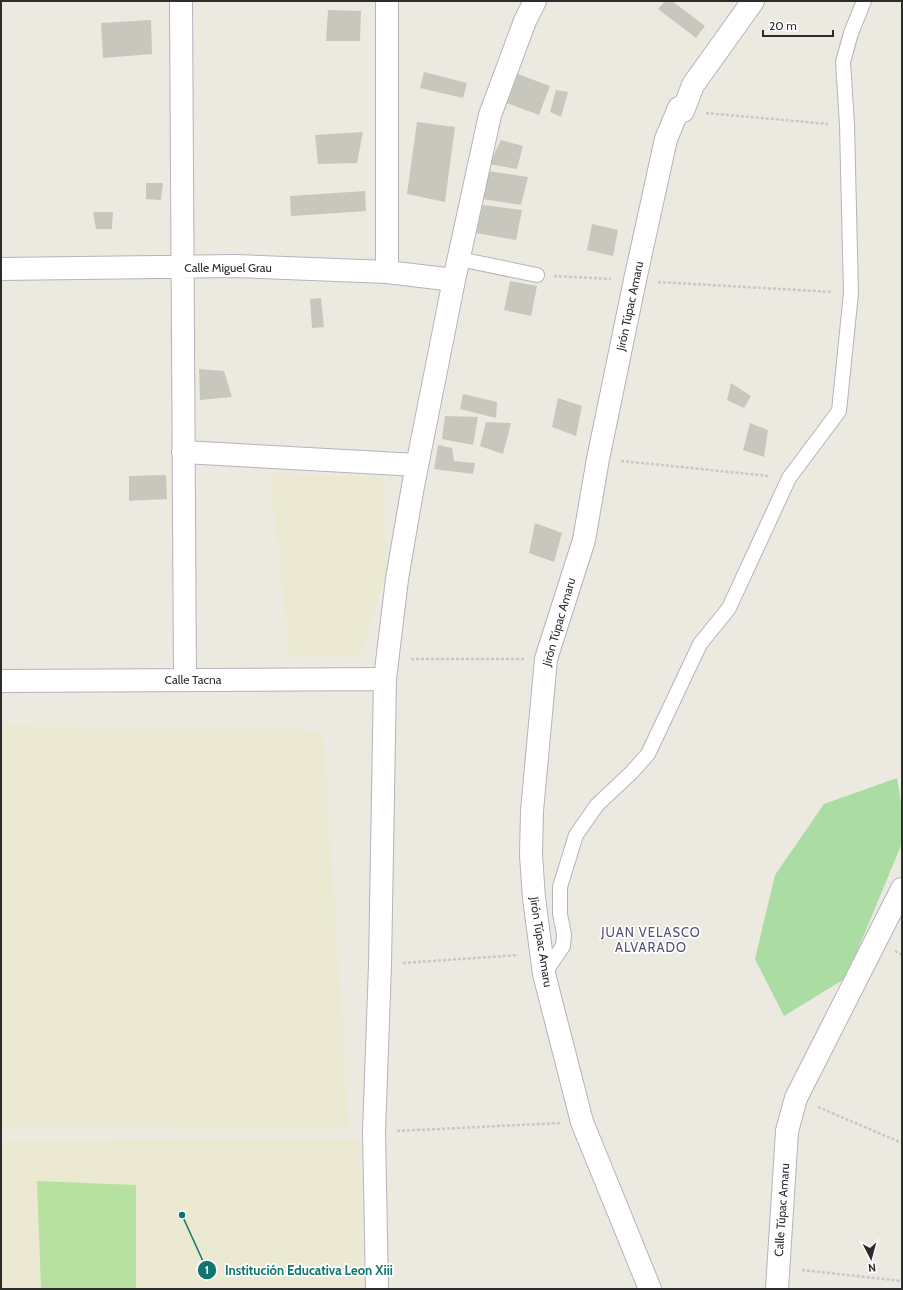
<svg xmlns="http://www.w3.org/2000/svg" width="903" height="1290" font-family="Cabin,sans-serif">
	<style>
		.education { fill: #ebe9d2 }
		.green { fill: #aadca3 }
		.pitch { fill: #b7e1a0 }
		.building { fill: #c8c7be }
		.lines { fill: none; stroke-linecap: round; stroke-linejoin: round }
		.lane-casing { stroke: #b4b3be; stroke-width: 16 }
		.street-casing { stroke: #b4b3be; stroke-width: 24 }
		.secondary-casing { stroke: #b4b3be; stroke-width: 24 }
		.path { stroke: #c8c8c8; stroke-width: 2.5; stroke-dasharray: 3 2; stroke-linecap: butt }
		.lane { stroke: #fff; stroke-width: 14 }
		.street { stroke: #fff; stroke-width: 22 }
		.secondary { stroke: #fff; stroke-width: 22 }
		.labels { text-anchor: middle; stroke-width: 3.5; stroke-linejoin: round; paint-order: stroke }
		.street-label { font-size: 12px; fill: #2c2c2c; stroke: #fff }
		.neighbourhood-label { font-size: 13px; letter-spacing: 1px; fill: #535178; stroke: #fff }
		.leader { fill: none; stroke: #0f766e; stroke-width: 1.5 }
		.callout-dot { fill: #0f766e; stroke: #fff; stroke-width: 1.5 }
		.mark-label { font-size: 12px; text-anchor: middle; font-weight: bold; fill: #fff }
		.callout-label { font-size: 13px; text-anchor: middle; font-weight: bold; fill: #0f766e; stroke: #fff; stroke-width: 3.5; stroke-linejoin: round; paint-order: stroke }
	</style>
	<rect width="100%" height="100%" fill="#ece9e0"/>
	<path class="education" d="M270,474L383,477L386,571L360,658L290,656Z
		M1,725L323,731L349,1130L1,1127Z
		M359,1139L365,1289H1V1141Z"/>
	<path class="green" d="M897,778L902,810V843L846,978L784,1016L755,959L775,875L824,804Z"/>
	<path class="pitch" d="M37,1181L136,1185V1289H41Z"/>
	<path class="building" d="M665,1H672L705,26L696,38L658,9Z
		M328,10L361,11L360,41H326Z
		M151,20L152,54L103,58L101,23Z
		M424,72L467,83L463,98L420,88Z
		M515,73L550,86L539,115L504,102Z
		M556,90L568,92L561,117L550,112Z
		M417,122L455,127L445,202L407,194Z
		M363,132L357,163L318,164L315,135Z
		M501,140L523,146L517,169L489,164Z
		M488,171L528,177L521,205L482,199Z
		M146,183H163L161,200L146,199Z
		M365,191L366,211L291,216L290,196Z
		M483,205L522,210L516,240L476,233Z
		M93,212H113L112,229H96Z
		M592,224L618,230L613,256L587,250Z
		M510,281L537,286L531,316L504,310Z
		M321,298L324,327L312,328L310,299Z
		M199,369L224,371L232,397L200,400Z
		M731,383L751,396L744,408L727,400Z
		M463,394L497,402L496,418L460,409Z
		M558,398L582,406L576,436L552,427Z
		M445,416L478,417L473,445L442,439Z
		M486,422L511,423L503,454L480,446Z
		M750,423L768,430L764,457L743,450Z
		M438,445L452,448L454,461L475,463L473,474L434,469Z
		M166,475L167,499L129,501V476Z
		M535,523L562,533L554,562L529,553Z"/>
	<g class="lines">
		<defs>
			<path id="lane" d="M459,259L537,275
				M544,974L563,946L564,934L560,914V887L576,835L597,805L632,772L648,754L700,644L729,608L789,478L839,411L851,293L847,125L843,62L851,33L864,1"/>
			<path id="street" d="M181,1L185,680
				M1,269L235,266L387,272L454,280
				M387,272V1
				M183,452L417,465
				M385,679L397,579L413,486L454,280L490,115L525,21L535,1
				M650,1289L582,1122L544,974L534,898L531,855L532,811L546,659L584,540L598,459L635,280L666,139L679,108L683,111L693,85L753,1
				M777,1289L787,1131L796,1098L902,889"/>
			<path id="secondary" d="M1,681L385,679L380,965L374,1132L377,1289"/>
		</defs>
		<use href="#lane" class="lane-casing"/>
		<use href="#street" class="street-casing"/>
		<use href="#secondary" class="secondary-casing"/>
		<path class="path" d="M706,113L828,124
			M554,276L611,279
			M658,282L833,292
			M621,461L769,476
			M411,659H524
			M895,951L902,955
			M403,963L518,955
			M818,1107L902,1143
			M397,1131L560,1123
			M802,1270L902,1281"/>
		<use href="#lane" class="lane"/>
		<use href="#street" class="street"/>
		<use href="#secondary" class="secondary"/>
	</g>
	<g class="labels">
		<g class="street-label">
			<text x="228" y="272">Calle Miguel Grau</text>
			<text transform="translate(630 306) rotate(-78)" y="4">Jirón Túpac Amaru</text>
			<text transform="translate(559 622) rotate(-74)" y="4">Jirón Túpac Amaru</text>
			<text x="193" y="684">Calle Tacna</text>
			<text transform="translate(541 942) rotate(81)" y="4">Jirón Túpac Amaru</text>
			<text transform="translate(782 1210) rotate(-86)" y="4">Calle Túpac Amaru</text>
		</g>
		<g class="neighbourhood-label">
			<text x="651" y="937">JUAN VELASCO<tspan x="651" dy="15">ALVARADO</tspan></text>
		</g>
	</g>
	<path class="leader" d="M182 1215L207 1270"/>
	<g class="callout-dot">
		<circle cx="182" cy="1215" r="4"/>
		<circle cx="207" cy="1270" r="10"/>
	</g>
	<g class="mark-label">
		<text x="207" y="1274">1</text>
	</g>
	<g class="callout-label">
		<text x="309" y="1275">Institución Educativa Leon Xiii</text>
	</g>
	<rect width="903" height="1290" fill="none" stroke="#2c2c2c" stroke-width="4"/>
	<g transform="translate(871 1258) rotate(174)" stroke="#ffffff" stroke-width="3" paint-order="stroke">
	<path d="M0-3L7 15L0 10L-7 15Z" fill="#2c2c2c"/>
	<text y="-6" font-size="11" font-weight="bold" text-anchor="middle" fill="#2c2c2c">N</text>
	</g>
	<path d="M763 30v6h70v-6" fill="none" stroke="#2c2c2c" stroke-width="2"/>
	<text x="769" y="30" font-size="12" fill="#2c2c2c" stroke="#ffffff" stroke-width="3" paint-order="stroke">20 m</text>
</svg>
